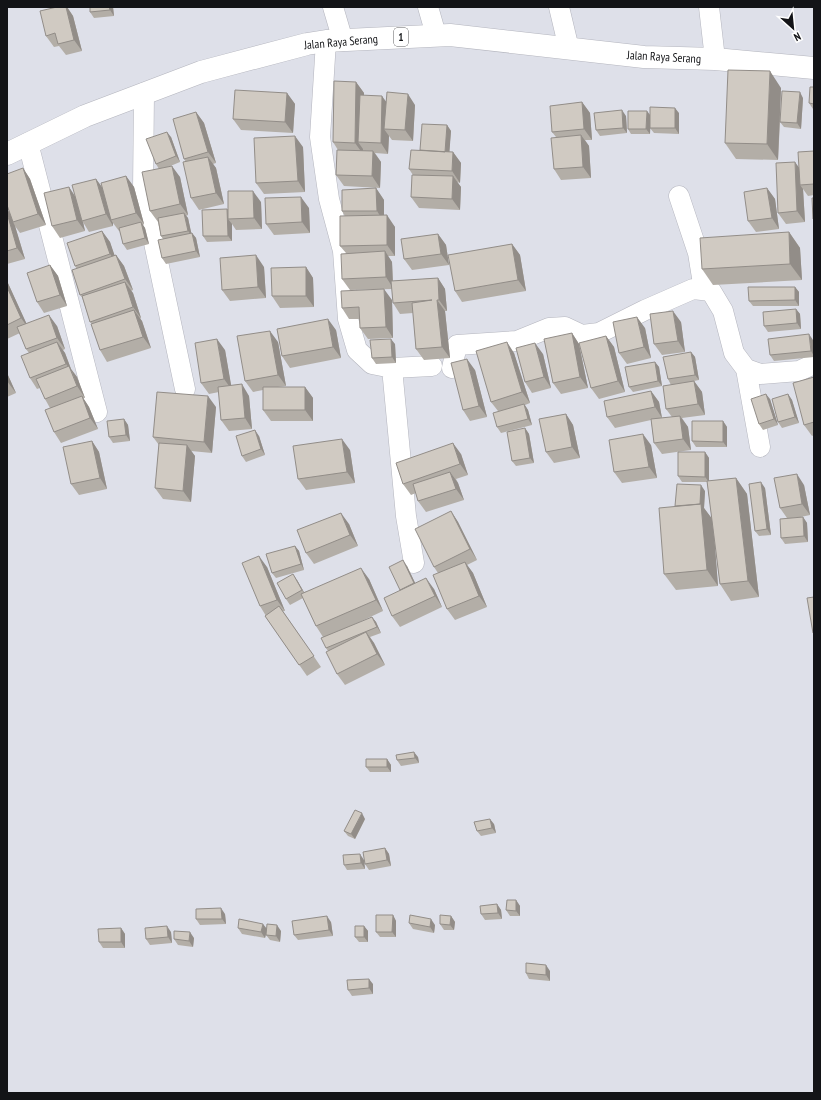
<svg xmlns="http://www.w3.org/2000/svg" width="821" height="1100" font-family="'PT Sans Narrow',sans-serif">
	<style>
		.lines { fill: none; stroke-linecap: round; stroke-linejoin: round }
		.street-casing { stroke: #b4b5be; stroke-width: 21 }
		.highway-casing { stroke: #b4b5be; stroke-width: 23 }
		.street { stroke: #fff; stroke-width: 20 }
		.highway { stroke: #fff; stroke-width: 22 }
		.wall { fill: #b3aea7 }
		.shaded-wall { fill: #928d88 }
		.building { fill: #d0cac2; stroke: #928d88 }
		.labels { text-anchor: middle; stroke-width: 3; stroke-linejoin: round; paint-order: stroke }
		.shield { fill: #fff; stroke: #5a5a5d; stroke-width: 1 }
		.shield-label { font-size: 11px; font-weight: bold; fill: #131417 }
		.street-label { font-size: 12px; fill: #131417; stroke: #fff }
	</style>
	<rect width="100%" height="100%" fill="#dee0e9"/>
	<g class="lines">
		<defs>
			<path id="street" d="M333,7L343,41
				M428,7L436,35
				M559,7L569,49
				M709,7L715,59
				M326,41L320,137L329,199L343,251L348,319L357,350L372,364L392,368L432,366
				M144,93L143,191L185,389
				M28,143L97,412
				M679,196L698,253L704,290
				M392,368L406,516L414,563
				M452,368L457,345L517,341L549,328L565,327L582,335L599,333L645,310L693,289L711,291L723,311L734,353L746,369L760,374L799,371L814,364
				M746,369L760,447"/>
			<path id="highway" d="M7,154L85,116L201,72L307,44L326,41L450,35L644,57L715,59L814,68"/>
		</defs>
		<use href="#street" class="street-casing"/>
		<use href="#highway" class="highway-casing"/>
		<use href="#street" class="street"/>
		<use href="#highway" class="highway"/>
	</g>
	<path class="wall" d="M66,7H67L73,16L82,51L66,55L59,46L54,47L46,36Z
		M90,7H113L114,16L94,18L90,12Z
		M356,82L364,93V96L386,102L415,105L413,141L392,140L389,136L388,154L375,153L381,162L380,188L344,186L336,175L338,150L333,142Z
		M814,87V109H813L809,103Z
		M781,88L780,121L803,98L801,129L784,127L780,122L778,160L736,159L725,143Z
		M287,93L295,104L293,133L241,130L233,119Z
		M582,102L590,113L592,140H585L589,146L591,178L561,180L554,169L556,137L552,132Z
		M196,112L204,123L216,163L213,164L216,168L224,204L199,210L191,198L186,162L184,159Z
		M679,113V134L654,133L650,128V134H631L628,129L650,116Z
		M626,116L627,133L600,136L596,130Z
		M447,125L451,131L449,152H453L461,163L460,183L457,182L461,187L460,210L419,208L411,197L413,175L409,169L420,150Z
		M171,137L180,162L168,167L180,177L188,215L186,216L188,218L191,233H192L196,238L200,257L166,264L162,258L163,239L161,236L158,222L150,211L159,169L156,164Z
		M303,147L305,192L264,194L256,183Z
		M814,151V195L808,196L803,189L805,222L786,224L778,213L799,169Z
		M23,168L30,179L46,225L20,233L15,226L25,259L7,264V209L10,213Z
		M126,176L134,187L144,224L143,225L145,228L149,244L127,250L123,244L120,231H119L113,223V226L89,232L83,222L85,231L60,238L52,226L69,187L75,196L96,179L102,187Z
		M376,188L384,200V216L395,227V256H388L392,262L393,281L438,278L445,289L447,311H445L450,358L424,360L416,349L413,313L400,314L393,303L392,289L350,290L342,279L346,253L340,246L345,216L342,211Z
		M767,188L775,199L779,229L756,232L748,221Z
		M261,202L262,229L236,230L232,224V241L207,242L203,236L227,209Z
		M309,208L310,233L274,235L266,224Z
		M102,231L110,242L114,255H116L124,266L133,290L131,291L133,293L141,318L140,319L142,321L151,348L107,362L100,350L92,324L90,322L82,297L80,295L77,269L75,266Z
		M789,232L800,248L802,280L713,285L702,269Z
		M438,234L446,245L449,265L412,270L404,259Z
		M512,244L520,255L526,291L462,302L455,291Z
		M50,265L58,276L67,306L44,313L37,302Z
		M264,267L266,298L230,301L222,290Z
		M306,267L313,278L314,307L280,308L272,296Z
		M7,281L26,323L57,326L65,349L63,350L65,353L71,369L77,377L85,398H83L89,407L98,429L61,443L54,432L50,408L45,399L40,388L37,389L30,378L29,353L26,349L20,333L7,339Z
		M795,287L799,292V306H753L749,301Z
		M392,300L393,338L368,339L360,328V319H349L342,308Z
		M796,309L800,314L801,329L768,332L764,326Z
		M681,322L685,352L662,355L654,344Z
		M645,328L651,358L627,364L619,353Z
		M336,330L341,358L290,368L282,356Z
		M572,333L579,344L588,388L561,394L553,383Z
		M606,336L614,347L625,392L599,399L591,388Z
		M813,340L814,357L774,361L770,355Z
		M278,342L286,386L278,387H305L313,398V421H271L263,410V390L253,392L245,381Z
		M395,344L396,363L376,364L372,358Z
		M225,350L231,386L249,396L252,429L229,431L221,420L219,392L209,394L201,383Z
		M691,352L695,357L699,380L689,382L694,381L702,392L705,415L682,418L688,427L691,450L662,454L654,443L651,420L615,428L607,417L651,391L659,402L662,418L672,417L666,409L671,385L668,379Z
		M514,353L530,403L525,405L528,410L532,425L501,433L497,427L498,411L491,402Z
		M543,354L551,388L532,393L525,382Z
		M655,362L659,367L662,386L633,392L629,387Z
		M475,370L487,417L470,421L463,410Z
		M7,373L16,393L7,397Z
		M814,377V435L812,436L804,425Z
		M788,394L792,400L799,423L782,428L778,422Z
		M770,399L778,425L763,430L759,424Z
		M216,407L212,453L191,451L195,456L191,502L163,499L155,488L159,445L153,437Z
		M566,414L573,425L580,458L554,463L546,452Z
		M124,419L128,425L130,441L113,443L109,437Z
		M723,421L727,427V447H696L692,441Z
		M525,428L529,434L534,463L516,466L512,461Z
		M259,436L265,455L246,462L242,456Z
		M92,441L99,452L107,489L79,495L71,484Z
		M651,445L657,478L622,483L614,472Z
		M350,450L355,483L306,490L298,479Z
		M705,452L709,458V481L736,478L747,494L759,597L731,601L720,584L714,536L718,586L676,590L664,574L676,506L705,491L704,508L712,519L707,482H682L678,476Z
		M461,454L468,475L456,479L458,483L464,500L426,512L418,501L416,493L411,495L403,484Z
		M804,485L810,515L796,518L803,517L807,523L808,542L785,544L781,538L787,518L780,508Z
		M765,488L771,535L759,536L755,531Z
		M451,511L458,522L477,560L467,565L473,573L487,607L455,620L447,609L438,573L434,567Z
		M349,524L358,546L314,564L306,553Z
		M295,546L299,551L304,570L276,578L272,573Z
		M407,566L415,583L434,589L442,607L400,627L392,616Z
		M267,567L285,611H283L321,667L307,676L265,616H266L260,606Z
		M369,579L383,611L351,626L372,617L376,622L381,633L370,637L374,643L385,665L345,685L337,674L328,651L326,648L323,637L316,626L303,598L290,605L286,599L297,580L304,592Z
		M418,757L419,763L401,766L397,760Z
		M387,759L391,765V772H370L366,767Z
		M365,819L355,839L348,836L344,831Z
		M494,824L496,833L481,836L477,831Z
		M385,848L389,854L391,866L369,870L365,864L364,860L365,869L347,870L344,865L364,860Z
		M516,900L520,906V916H510L506,910Z
		M497,904L501,910L502,919L485,920L481,914Z
		M225,914L226,924L200,925L196,919Z
		M393,915L396,921V937H380L376,932Z
		M451,916L455,922L454,930H444L440,924Z
		M331,922L333,936L298,940L294,935Z
		M409,923L435,925L434,933L413,929Z
		M364,926L368,931V942H359L355,937Z
		M121,928L125,934V948H103L99,942Z
		M238,928L267,929L281,931L280,942L270,940L266,935L265,938L242,934Z
		M171,932L172,943L150,945L146,939Z
		M194,938L193,947L178,945L174,939Z
		M550,971V981L529,979L526,973Z
		M373,984V994L352,996L348,990Z"/>
	<path class="shaded-wall" d="M66,7H67L73,16L82,51L74,40Z
		M109,7H113L114,16L110,10Z
		M770,71L781,88L778,160L767,144Z
		M356,82L364,93L363,142H358L363,149V154L355,143Z
		M800,92L803,98L801,129L797,123Z
		M287,93L295,104L293,133L285,122Z
		M408,94L415,105L413,141L405,130Z
		M382,96L390,107L384,129L389,136L388,154L381,143Z
		M582,102L590,113L592,140L584,129Z
		M675,108L679,113V134L675,128Z
		M622,110L626,116L627,133L623,128Z
		M647,111L651,116L650,134L646,129Z
		M196,112L204,123L216,163L208,152Z
		M447,125L451,131L449,158L445,152Z
		M167,132L171,137L180,162L176,156Z
		M581,135L589,146L591,178L583,167Z
		M295,136L303,147L305,192L298,181Z
		M373,151L381,162L380,188L372,176Z
		M453,152L461,163L460,183L452,171Z
		M208,157L216,168L224,204L216,193Z
		M795,162L803,173L800,185L803,189L805,222L797,211Z
		M172,166L180,177L188,215L180,204Z
		M23,168L30,179L46,225L38,214Z
		M126,176L134,187L144,224L136,213Z
		M453,176L461,187L460,210L452,199Z
		M96,179L104,190L111,220L113,223V226L106,214Z
		M69,187L76,198L82,221L83,222L85,231L77,220Z
		M376,188L384,200V222L377,211Z
		M767,188L775,199L779,229L772,218Z
		M253,191L261,202L262,229L254,218Z
		M301,197L309,208L310,233L302,222Z
		M7,209L13,218V222L15,226L25,259L17,248L7,213Z
		M227,209L228,219L232,224V241L228,236Z
		M184,213L188,218L192,236L188,231Z
		M387,215L395,227V256L387,245Z
		M141,222L145,228L149,244L145,238Z
		M102,231L110,242L118,265L110,254Z
		M789,232L800,248L802,280L790,264Z
		M192,233L196,238L200,257L196,251Z
		M438,234L446,245L449,265L441,254Z
		M512,244L520,255L526,291L518,280Z
		M385,251L392,262L393,288L386,277Z
		M116,255L124,266L133,290L125,279Z
		M256,255L264,267L266,298L258,287Z
		M50,265L58,276L67,306L60,295Z
		M306,267L313,278L314,307L306,296Z
		M438,278L445,289L447,311L439,300Z
		M7,281L29,329L21,318L7,287Z
		M125,282L133,293L141,318L133,307Z
		M795,287L799,292V306L795,300Z
		M384,289L392,300L393,338L386,327Z
		M437,300L445,311L450,358L442,347Z
		M796,309L800,314L801,329L797,323Z
		M134,310L142,321L151,348L143,337Z
		M673,311L681,322L685,352L678,341Z
		M49,315L57,326L65,349L57,338Z
		M637,317L645,328L651,358L644,347Z
		M328,319L336,330L341,358L333,347Z
		M270,331L278,342L286,386L278,375Z
		M572,333L579,344L588,388L580,377Z
		M809,334L813,340L814,356L811,351Z
		M606,336L614,347L625,392L618,381Z
		M217,339L225,350L232,390L224,379Z
		M391,339L395,344L396,363L392,357Z
		M57,342L65,353L71,369L77,377L85,398L77,386L72,372L66,364Z
		M507,342L514,353L530,403L522,392Z
		M535,343L543,354L551,388L544,377Z
		M691,352L695,357L699,380L695,375Z
		M467,359L475,370L487,417L479,406Z
		M655,362L659,367L662,386L658,381Z
		M7,373L16,393L7,381Z
		M694,381L702,392L705,415L698,404Z
		M242,384L249,396L252,429L245,418Z
		M305,387L313,398V421L305,410Z
		M651,391L659,402L662,418L655,407Z
		M766,394L770,399L778,425L774,419Z
		M788,394L792,400L799,423L795,417Z
		M82,396L89,407L98,429L90,418Z
		M208,396L216,407L212,453L204,442Z
		M524,404L528,410L532,425L528,419Z
		M566,414L573,425L580,458L572,447Z
		M680,416L688,427L691,450L683,439Z
		M124,419L128,425L130,441L126,435Z
		M723,421L727,427V447L723,442Z
		M525,428L529,434L534,463L530,458Z
		M255,430L259,436L265,455L261,449Z
		M643,434L651,445L657,478L649,467Z
		M342,439L350,450L355,483L347,472Z
		M92,441L99,452L107,489L100,478Z
		M453,443L461,454L468,475L460,464Z
		M187,445L195,456L191,502L183,491Z
		M705,452L709,458V482L705,477Z
		M450,472L458,483L464,500L456,489Z
		M797,474L804,485L810,515L802,504Z
		M736,478L747,494L759,597L748,581Z
		M761,482L765,488L771,535L767,529Z
		M701,485L705,491L704,508L713,520L718,586L707,570L699,508Z
		M451,511L458,522L477,560L470,549Z
		M341,513L349,524L358,546L350,535Z
		M803,517L807,523L808,542L804,536Z
		M295,546L299,551L304,570L301,564Z
		M259,556L267,567L285,611L277,600Z
		M403,560L407,566L418,589L414,584Z
		M465,562L473,573L487,607L479,596Z
		M361,568L369,579L383,611L376,600Z
		M293,574L297,580L306,596L302,590Z
		M426,578L434,589L442,607L435,596Z
		M372,617L376,622L381,633L377,627Z
		M366,632L374,643L385,665L377,654Z
		M414,752L418,757L419,763L415,758Z
		M387,759L391,765V772L387,767Z
		M362,813L365,819L355,839L351,834Z
		M490,819L494,824L496,833L492,828Z
		M385,848L389,854L391,866L387,860Z
		M360,854L364,860L365,869L361,863Z
		M516,900L520,906V916L516,911Z
		M497,904L501,910L502,919L498,913Z
		M221,908L225,914L226,924L222,919Z
		M393,915L396,921V937L392,932Z
		M327,916L331,922L333,936L329,930Z
		M451,916L455,922L454,930L450,925Z
		M431,919L435,925L434,933L430,927Z
		M263,924L267,929L265,938L261,932Z
		M277,925L281,931L280,942L276,936Z
		M167,926L171,932L172,943L168,937Z
		M364,926L368,931V942L364,937Z
		M121,928L125,934V948L121,942Z
		M190,932L194,938L193,947L189,941Z
		M546,965L550,971V981L546,975Z
		M369,979L373,984V994L369,988Z"/>
	<path class="building" d="M57,7H66L74,40L58,44L55,33L46,36L40,11Z
		M90,7H109L110,10L90,12Z
		M728,70L770,71L767,144L725,143Z
		M334,81L356,82L355,143L333,142Z
		M810,87H814V104L809,103Z
		M235,90L287,93L285,122L233,119Z
		M782,91L800,92L797,123L780,122Z
		M387,92L408,94L405,130L384,129Z
		M360,95L382,96L381,143L358,142Z
		M582,102L584,129L552,132L550,106Z
		M650,107L675,108V128H650Z
		M622,110L623,128L596,130L594,113Z
		M628,111H647L646,129H628Z
		M196,112L208,152L184,159L173,119Z
		M422,124L447,125L445,152L420,150Z
		M167,132L176,156L156,164L146,139Z
		M581,135L583,167L554,169L551,138Z
		M295,136L298,181L256,183L254,138Z
		M337,150L373,151L372,176L336,175Z
		M411,150L453,152L452,171L409,169Z
		M814,151V184L800,185L798,152Z
		M208,157L216,193L191,198L183,162Z
		M795,162L797,211L778,213L776,163Z
		M172,166L180,204L150,211L142,172Z
		M23,168L38,214L13,222L7,205V174Z
		M412,175L453,176L452,199L411,197Z
		M126,176L136,213L111,220L101,183Z
		M96,179L106,214L82,221L72,185Z
		M69,187L77,220L52,226L44,193Z
		M376,188L377,211H342V190Z
		M767,188L772,218L748,221L744,192Z
		M228,191H253L254,218L228,219Z
		M301,197L302,222L266,224L265,198Z
		M812,198H814V219H813Z
		M227,209L228,236H203L202,210Z
		M7,213L17,248L7,251Z
		M184,213L188,231L161,236L158,218Z
		M387,215V245L340,246V216Z
		M141,222L145,238L123,244L119,228Z
		M102,231L110,254L75,266L67,243Z
		M789,232L790,264L702,269L700,238Z
		M192,233L196,251L162,258L158,240Z
		M438,234L441,254L404,259L401,239Z
		M512,244L518,280L455,291L448,255Z
		M385,251L386,277L342,279L341,254Z
		M116,255L125,279L80,295L72,270Z
		M256,255L258,287L222,290L220,258Z
		M50,265L60,295L37,302L27,273Z
		M306,267V296H272L271,268Z
		M438,278L439,300H437L442,347L416,349L412,303L432,300L393,303L391,281Z
		M125,282L133,307L90,322L82,296Z
		M7,287L21,318L7,325Z
		M748,287H795V300L749,301Z
		M384,289L386,327L360,328L359,307L342,308L341,291Z
		M796,309L797,323L764,326L763,312Z
		M134,310L143,337L100,350L91,324Z
		M673,311L678,341L654,344L650,314Z
		M49,315L57,338L26,349L17,327Z
		M637,317L644,347L619,353L613,322Z
		M328,319L333,347L282,356L277,329Z
		M270,331L278,375L245,381L237,336Z
		M572,333L580,377L553,383L544,339Z
		M809,334L811,351L770,355L768,339Z
		M606,336L618,381L591,388L579,343Z
		M217,339L224,379L201,383L195,343Z
		M391,339L392,357L372,358L370,340Z
		M57,342L66,364L30,378L21,356Z
		M507,342L522,392L491,402L476,351Z
		M535,343L544,377L525,382L516,348Z
		M691,352L695,375L668,379L663,357Z
		M467,359L479,406L463,410L451,363Z
		M655,362L658,381L629,387L625,367Z
		M69,366L77,386L45,399L36,379Z
		M814,377V422L804,425L793,383Z
		M694,381L698,404L666,409L663,386Z
		M242,384L245,418L221,420L218,387Z
		M263,387H305V410H263Z
		M651,391L655,407L607,417L604,401Z
		M157,392L208,396L204,442L153,437Z
		M766,394L774,419L759,424L751,399Z
		M788,394L795,417L778,422L772,399Z
		M82,396L90,418L54,432L45,410Z
		M524,404L528,419L497,427L493,413Z
		M566,414L572,447L546,452L539,419Z
		M680,416L683,439L654,443L651,419Z
		M124,419L126,435L109,437L107,421Z
		M692,421H723V442L692,441Z
		M525,428L530,458L512,461L507,432Z
		M255,430L261,449L242,456L236,436Z
		M643,434L649,467L614,472L609,440Z
		M342,439L347,472L298,479L293,446Z
		M92,441L100,478L71,484L63,447Z
		M159,443L187,445L183,491L155,488Z
		M453,443L460,464L403,484L396,463Z
		M678,452H705V477L678,476Z
		M450,472L456,489L418,501L413,484Z
		M797,474L802,504L780,508L774,478Z
		M736,478L748,581L720,584L707,481Z
		M761,482L767,529L755,531L749,484Z
		M677,484L701,485L700,504L675,506Z
		M701,504L707,570L664,574L659,508Z
		M451,511L470,549L434,567L415,529Z
		M341,513L350,535L306,553L297,530Z
		M803,517L804,536L781,538L780,519Z
		M295,546L301,564L272,573L266,554Z
		M259,556L277,600L260,606L242,563Z
		M403,560L414,583L400,590L389,567Z
		M465,562L479,596L447,609L433,575Z
		M361,568L376,600L316,626L301,594Z
		M293,574L302,590L286,599L277,583Z
		M426,578L435,596L392,616L384,598Z
		M814,597V632L813,633L807,598Z
		M279,606L314,656L299,665L265,616Z
		M372,617L377,627L326,648L321,638Z
		M366,632L377,654L337,674L326,652Z
		M414,752L415,758L397,760L396,755Z
		M366,759H387V767H366Z
		M355,810L362,813L351,834L344,831Z
		M490,819L492,828L477,831L474,822Z
		M385,848L387,860L365,864L363,852Z
		M360,854L361,863L344,865L343,855Z
		M507,900H516V911L506,910Z
		M497,904L498,913L481,914L480,906Z
		M221,908L222,919H196V909Z
		M376,915H393L392,932H376Z
		M410,915L431,919L430,927L409,923Z
		M440,915L451,916L450,925L440,924Z
		M327,916L329,930L294,935L292,921Z
		M239,919L263,924L261,932L238,928Z
		M267,924L277,925L276,936L266,935Z
		M167,926L168,937L146,939L145,928Z
		M355,926H364V937H355Z
		M121,928V942H99L98,929Z
		M174,931L190,932L189,941L174,939Z
		M526,963L546,965V975L526,973Z
		M369,979V988L348,990L347,980Z"/>
	<g class="labels">
		<rect class="shield" x="394" y="28" width="14" height="18" rx="3"/>
		<g class="shield-label">
			<text x="401" y="41">1</text>
		</g>
		<g class="street-label">
			<text transform="translate(341 42) rotate(-5)" y="4">Jalan Raya Serang</text>
			<text transform="translate(664 57) rotate(3)" y="4">Jalan Raya Serang</text>
		</g>
	</g>
	<rect width="821" height="1100" fill="none" stroke="#131417" stroke-width="16"/>
	<g transform="translate(793 28) rotate(153)" stroke="#ffffff" stroke-width="3" paint-order="stroke">
	<path d="M0-3L7 15L0 10L-7 15Z" fill="#131417"/>
	<text y="-6" font-size="11" font-weight="bold" text-anchor="middle" fill="#131417">N</text>
	</g>
</svg>
